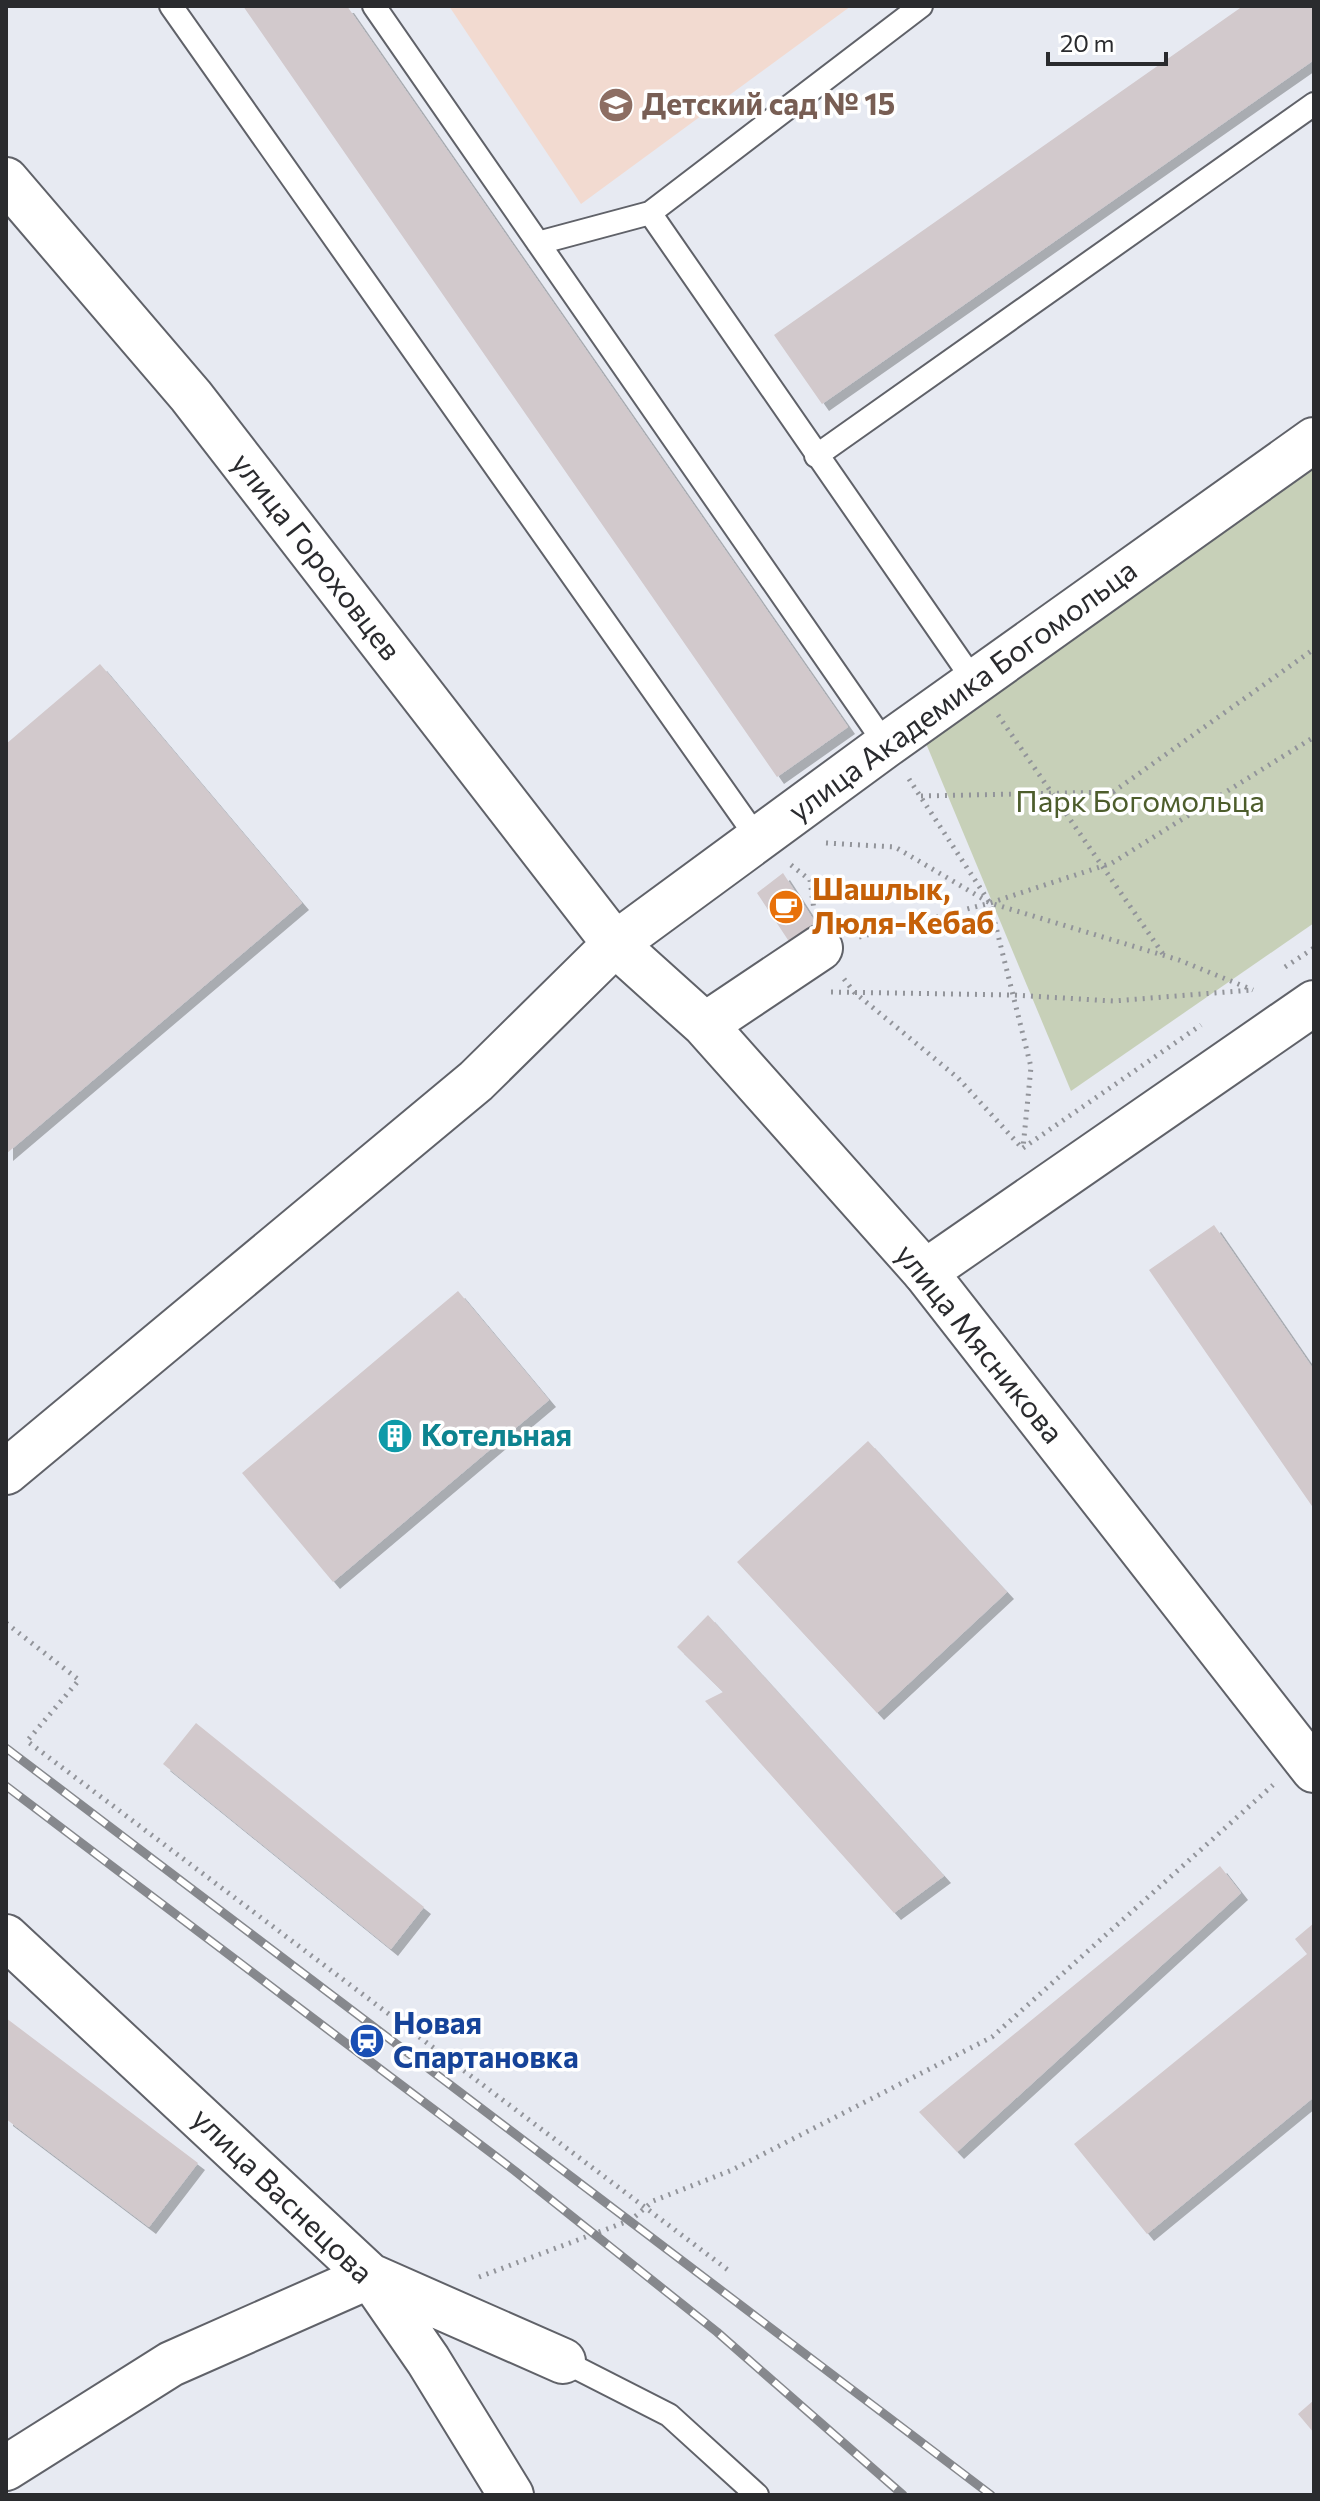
<svg xmlns="http://www.w3.org/2000/svg" width="1320" height="2501" font-family="Commissioner,sans-serif">
	<style>
		.education { fill: #f2dad0 }
		.green { fill: #c7d0b8 }
		.building { fill: #d2c9cc; filter: url(#shadow) }
		.lines { fill: none; stroke-linecap: round; stroke-linejoin: round }
		.service-casing { stroke: #606269; stroke-width: 26 }
		.minor-casing { stroke: #606269; stroke-width: 48 }
		.tertiary-casing { stroke: #606269; stroke-width: 48 }
		.path { stroke: #92949a; stroke-width: 5; stroke-dasharray: 2 6; stroke-linecap: butt }
		.service { stroke: #fff; stroke-width: 22 }
		.minor { stroke: #fff; stroke-width: 44 }
		.tertiary { stroke: #fff; stroke-width: 44 }
		.rail-casing { stroke: #86888d; stroke-width: 9 }
		.rail { stroke: #fff; stroke-width: 6; stroke-dasharray: 18; stroke-linecap: butt }
		.labels { text-anchor: middle; stroke-width: 7; stroke-linejoin: round; paint-order: stroke }
		.education-label { font-size: 30px; font-weight: bold; fill: #785e54; stroke: #fff; text-anchor: start }
		.street-label { font-size: 30px; fill: #2a2b2e; stroke: #fff }
		.park-label { font-size: 30px; fill: #4d5d2c; stroke: #fff }
		.food-label { font-size: 30px; font-weight: bold; fill: #c56008; stroke: #fff; text-anchor: start }
		.culture-label { font-size: 30px; font-weight: bold; fill: #0d838f; stroke: #fff; text-anchor: start }
		.transit-label { font-size: 30px; font-weight: bold; fill: #164399; stroke: #fff; text-anchor: start }
	</style>
	<defs>
		<filter id="shadow"><feDropShadow dx="7" dy="7" stdDeviation="0" flood-color="#0004"/></filter>
	</defs>
	<rect width="100%" height="100%" fill="#e7eaf2"/>
	<path class="education" d="M449,6H851L581,204Z"/>
	<path class="green" d="M1314,467V923L1071,1091L925,741Z"/>
	<path class="building" d="M243,6H347L848,727L777,777Z
		M1243,6H1314V60L822,404L774,335Z
		M100,664L302,903L6,1154V744Z
		M783,873L815,922L790,943L757,893Z
		M1214,1225L1314,1370V1509L1149,1270Z
		M458,1291L549,1400L333,1582L242,1473Z
		M868,1441L1007,1592L877,1713L737,1562Z
		M708,1615L944,1876L894,1913L705,1701L723,1692L677,1647Z
		M196,1723L424,1907L391,1949L163,1764Z
		M1220,1866L1241,1893L957,2152L919,2112Z
		M1314,1923V2097L1147,2234L1074,2144L1307,1954L1295,1939Z
		M6,2018L198,2163L149,2227L6,2119Z
		M1314,2400V2433L1298,2414Z"/>
	<g class="lines">
		<defs>
			<path id="service" d="M171,6L758,839
				M374,6L886,745
				M650,213L974,681
				M538,243L650,213L921,6
				M816,456L1314,104
				M563,2361L669,2415L757,2495"/>
			<path id="minor" d="M6,180L191,396L615,944L705,1025L925,1272
				M705,1025L820,948
				M6,1472L476,1081L615,944L886,745L1314,440
				M6,1937L370,2276L428,2360L511,2495
				M6,2468L171,2364L370,2276L563,2361"/>
			<path id="tertiary" d="M1314,1003L925,1272L1314,1770"/>
		</defs>
		<use href="#service" class="service-casing"/>
		<use href="#minor" class="minor-casing"/>
		<use href="#tertiary" class="tertiary-casing"/>
		<path class="path" d="M998,715L1163,954
			M909,779L990,903L1031,1067L1023,1148
			M921,796L1113,792L1314,649
			M826,843L895,847L990,903L1179,960L1253,990
			M791,865L810,880L814,910
			M859,937L990,903L1112,863L1314,737
			M1285,967L1314,948
			M844,979L854,992L958,1078L1022,1148
			M831,992L1013,995L1113,1001L1252,990
			M1023,1148L1201,1025
			M6,1623L79,1680L27,1741L732,2273
			M479,2277L631,2220L653,2201L732,2170L992,2037L1273,1785"/>
		<use href="#service" class="service"/>
		<use href="#minor" class="minor"/>
		<use href="#tertiary" class="tertiary"/>
		<defs>
			<path id="rail" d="M6,1748L991,2495
				M6,1786L515,2171L717,2332L903,2495"/>
		</defs>
		<use href="#rail" class="rail-casing"/>
		<use href="#rail" class="rail"/>
	</g>
	<defs>
		<symbol id="school-disc" viewBox="-11 -11 22 22"><circle r="9.5" fill="#8d6e63" stroke="#fff"/><path d="M0-5L7-2L0 1L-7-2ZM-4 1L0 2.5L4 1V4Q0 6-4 4Z" fill="#fff"/></symbol>
		<symbol id="cafe-disc" viewBox="-11 -11 22 22"><circle r="9.5" fill="#e8710a" stroke="#fff"/><path d="M-5.5-4.5H6V0H3Q3 3.5 0 3.5H-2.5Q-5.5 3.5-5.5 0ZM3-3.2v2h1.7v-2ZM-6 4.5H4V6H-6Z" fill="#fff"/></symbol>
		<symbol id="building-disc" viewBox="-11 -11 22 22"><circle r="9.5" fill="#0f9aa8" stroke="#fff"/><path d="M-4-6H4V6H1V3H-1V6H-4ZM-2.5-4.3h1.7v1.8h-1.7ZM.8-4.3h1.7v1.8H.8ZM-2.5-1h1.7V.8h-1.7ZM.8-1h1.7V.8H.8Z" fill="#fff"/></symbol>
		<symbol id="station-disc" viewBox="-11 -11 22 22"><circle r="9.5" fill="#1a4fb4" stroke="#fff"/><path d="M-3-6H3Q5-6 5-4V2Q5 4 3 4L4.5 6H3L1.5 4h-3L-3 6H-4.5L-3 4Q-5 4-5 2V-4Q-5-6-3-6ZM-3.5-4v3h7v-3ZM-3.5 1v1.5H-2V1ZM2 1v1.5H3.5V1Z" fill="#fff"/></symbol>
	</defs>
	<g fill-rule="evenodd">
		<use href="#school-disc" x="596" y="85" width="40" height="40"/>
		<use href="#cafe-disc" x="766" y="887" width="40" height="40"/>
		<use href="#building-disc" x="375" y="1416" width="40" height="40"/>
		<use href="#station-disc" x="347" y="2021" width="40" height="40"/>
	</g>
	<g class="labels">
		<g class="education-label">
			<text x="642" y="115">Детский сад № 15</text>
		</g>
		<g class="street-label">
			<text transform="translate(316 557) rotate(52)" y="10">улица Гороховцев</text>
			<text transform="translate(963 691) rotate(-36)" y="10">улица Академика Богомольца</text>
			<text transform="translate(979 1344) rotate(51)" y="10">улица Мясникова</text>
			<text transform="translate(282 2196) rotate(44)" y="10">улица Васнецова</text>
		</g>
		<g class="park-label">
			<text x="1140" y="812">Парк Богомольца</text>
		</g>
		<g class="food-label">
			<text x="812" y="900">Шашлык,<tspan x="812" dy="34">Люля-Кебаб</tspan></text>
		</g>
		<g class="culture-label">
			<text x="421" y="1446">Котельная</text>
		</g>
		<g class="transit-label">
			<text x="393" y="2034">Новая<tspan x="393" dy="34">Спартановка</tspan></text>
		</g>
	</g>
	<rect width="1320" height="2501" fill="none" stroke="#2a2b2e" stroke-width="16"/>
	<path d="M1048 52v12h118v-12" fill="none" stroke="#2a2b2e" stroke-width="4"/>
	<text x="1060" y="52" font-size="24" fill="#2a2b2e" stroke="#ffffff" stroke-width="6" paint-order="stroke">20 m</text>
</svg>
